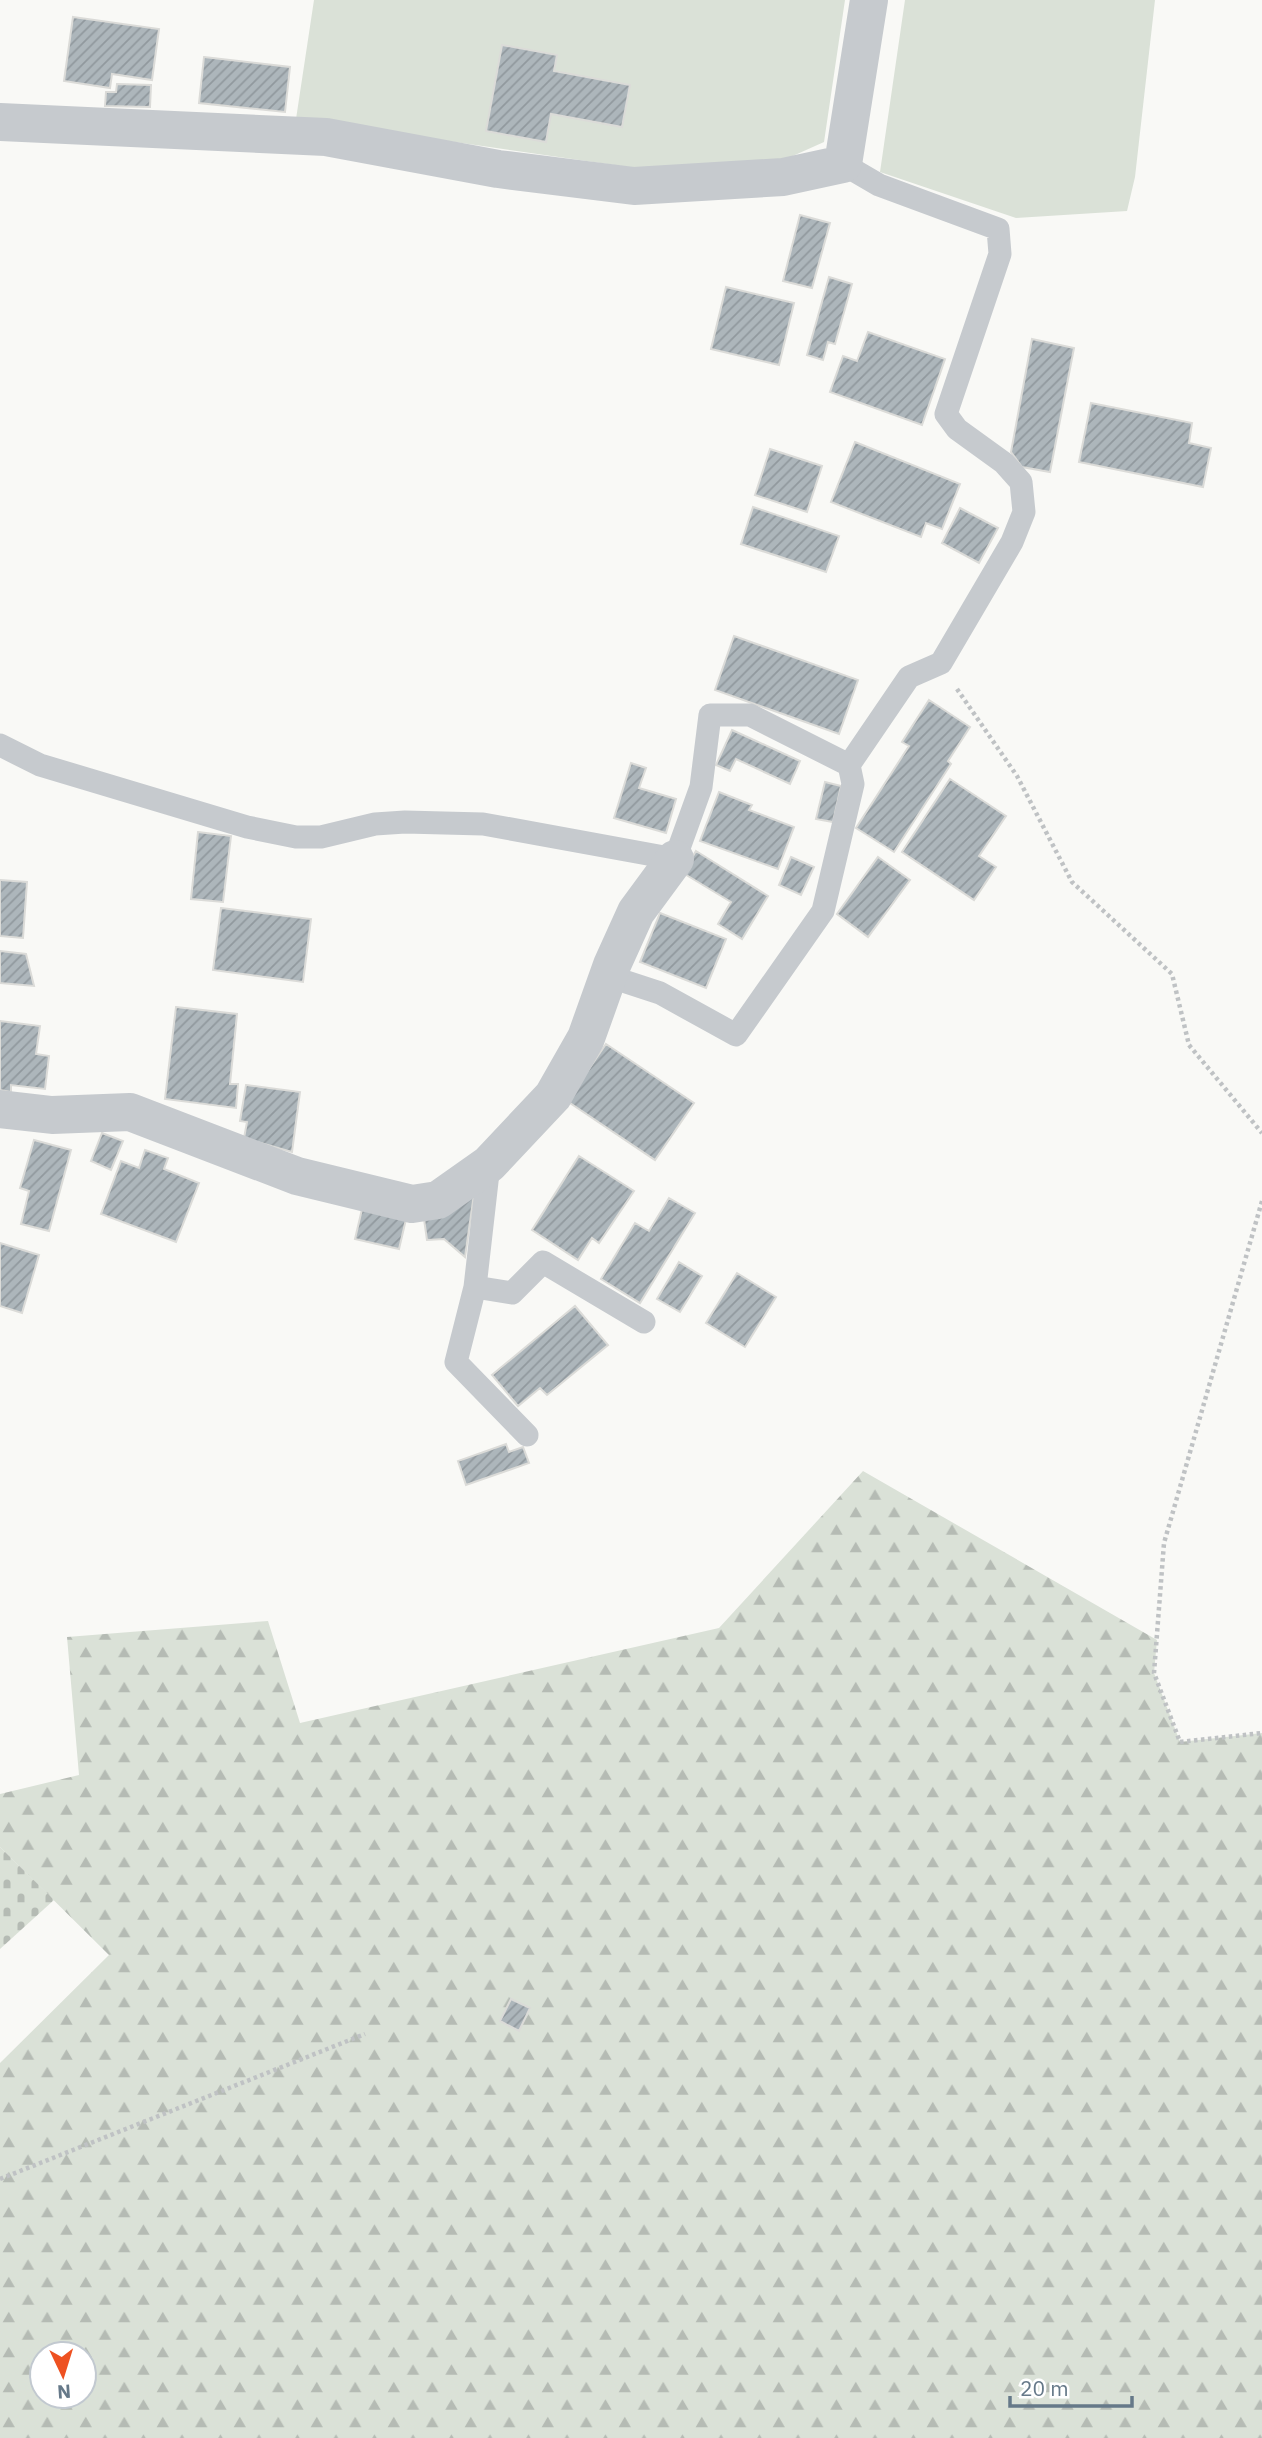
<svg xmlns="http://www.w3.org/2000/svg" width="1262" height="2438" font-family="'IBM Plex Sans',sans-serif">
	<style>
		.forest { fill: url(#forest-firs); fill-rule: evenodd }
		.cemetery { fill: url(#cemetery-stones) }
		.pitch { fill: #dae1d7 }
		.building { fill: url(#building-hatch); stroke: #dbdbd8; stroke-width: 2 }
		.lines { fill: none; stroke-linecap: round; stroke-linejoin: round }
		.path { stroke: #bfc2c4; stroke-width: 4.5; stroke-dasharray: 3.5 3.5; stroke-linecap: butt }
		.lane { stroke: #c6cace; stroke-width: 23 }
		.street { stroke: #c6cace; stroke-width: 38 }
	</style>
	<defs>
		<pattern id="forest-firs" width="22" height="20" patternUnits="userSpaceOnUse" patternTransform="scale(1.75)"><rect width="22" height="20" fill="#dae1d7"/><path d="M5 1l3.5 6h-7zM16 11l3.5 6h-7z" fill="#b5bbb4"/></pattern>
		<pattern id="cemetery-stones" width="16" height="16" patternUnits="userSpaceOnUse" patternTransform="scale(1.75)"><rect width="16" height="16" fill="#dae1d7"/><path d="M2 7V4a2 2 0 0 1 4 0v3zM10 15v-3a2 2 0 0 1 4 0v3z" fill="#b5bbb4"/></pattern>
		<pattern id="building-hatch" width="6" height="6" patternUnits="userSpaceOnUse" patternTransform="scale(1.75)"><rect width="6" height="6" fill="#adb6bb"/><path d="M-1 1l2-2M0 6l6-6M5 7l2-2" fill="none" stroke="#91999e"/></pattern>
	</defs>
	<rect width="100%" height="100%" fill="#f9f9f6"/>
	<path class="forest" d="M863,1471L1157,1640L1154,1673L1180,1742L1262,1733V2438H0V2063L109,1955L0,1847V1794L79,1775L67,1637L268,1621L300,1723L719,1628ZM42,2354H84V2396H42Z"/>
	<path class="cemetery" d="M0,1847L54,1900L0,1949Z"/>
	<path class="pitch" d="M314,0H845L824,142L786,159L635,168L296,119Z
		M905,0H1155L1135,177L1127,211L1016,218L880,172Z"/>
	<path class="building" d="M73,17L159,29L152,80L112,74L110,88L64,81Z
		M502,45L557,55L554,71L630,85L622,127L551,114L546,142L486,131Z
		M204,57L290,67L285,112L199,103Z
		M117,84L151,85L150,107L105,106L106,92H116Z
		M800,215L830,223L812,288L783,281Z
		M829,277L852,284L835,344L828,342L823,360L807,355Z
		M726,287L794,303L779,365L711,349Z
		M868,332L945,359L922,425L830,392L843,356L857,361Z
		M1032,339L1074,348L1050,472L1022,467L1011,452Z
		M1091,403L1192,423L1189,443L1211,448L1203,487L1079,462Z
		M855,442L960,484L942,529L926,523L921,537L831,502Z
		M770,449L822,466L807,512L755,495Z
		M753,507L839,536L826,572L741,544Z
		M960,508L998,528L979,563L942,543Z
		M734,636L858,680L839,734L715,690Z
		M929,700L970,727L948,761L951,764L894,852L856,828L909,746L902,742Z
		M732,730L800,761L790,784L736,759L730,771L716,765Z
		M631,763L646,768L639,788L676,799L666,833L614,818Z
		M950,779L1006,816L979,856L996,867L974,900L902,852Z
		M825,782L841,786L833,822L816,819Z
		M719,792L752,805L749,810L794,827L778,869L700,841Z
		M198,832L231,836L223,902L191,899Z
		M696,851L768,896L742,939L718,924L731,902L683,873Z
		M791,857L814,867L801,895L779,885Z
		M878,857L910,880L868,937L837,914Z
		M0,880L27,882L23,938L0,936Z
		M221,908L311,919L303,982L213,970Z
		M660,913L726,939L706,988L640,962Z
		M0,951L26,954L34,986L0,983Z
		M176,1007L237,1014L230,1084H238L236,1108L165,1099Z
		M0,1021L40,1026L36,1054L49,1056L45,1089L11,1085V1092L0,1090Z
		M606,1044L694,1103L655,1160L567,1101Z
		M246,1085L300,1092L292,1152L244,1138L247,1122L240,1121Z
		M102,1133L123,1141L111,1170L91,1161Z
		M34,1140L71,1150L49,1231L21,1224L29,1191L20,1188Z
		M145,1150L168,1158L164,1169L199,1183L176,1242L101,1214L121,1161L139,1168Z
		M579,1156L634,1191L599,1243L592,1238L578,1260L532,1230Z
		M474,1194L465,1257L444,1239L427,1240L424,1219Z
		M669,1198L695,1213L640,1303L601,1279L635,1223L649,1231Z
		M363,1205L407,1215L399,1249L355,1239Z
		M0,1243L39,1255L22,1313L0,1306Z
		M679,1262L702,1276L680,1312L657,1299Z
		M737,1273L776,1297L745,1347L706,1323Z
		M575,1306L608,1345L547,1395L540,1388L518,1406L492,1375Z
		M506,1444L509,1452L523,1447L529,1463L466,1485L458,1461Z
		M511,1999L530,2008L519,2031L500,2021Z"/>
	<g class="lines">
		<path class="path" d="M957,689L1017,776L1072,882L1172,974L1189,1045L1262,1133
			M1262,1201L1164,1543L1154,1673L1180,1742L1262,1733
			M0,2179L365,2034"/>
		<path class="lane" d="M0,745L40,765L247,827L296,837H321L375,824L405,822L483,824L675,859L701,787L710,715H750L849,765L909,677L941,663L1012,542L1024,512L1021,482L1004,463L957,429L946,414L1000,254L998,229L879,185L843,164
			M608,976L660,993L736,1035L823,911L853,784L849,765
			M489,1164L475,1287L456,1362L527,1435
			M475,1287L512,1293L543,1262L644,1322"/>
		<path class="street" d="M0,122L326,137L498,169L634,186L783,177L843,164L869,0
			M0,1109L52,1115L130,1112L297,1176L412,1204L438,1200L489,1164L553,1096L586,1038L612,965L636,912L675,859"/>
	</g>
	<g transform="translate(63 2375) rotate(176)"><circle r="33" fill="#ffffff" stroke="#c2c9d0" stroke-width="2"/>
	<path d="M0-5L12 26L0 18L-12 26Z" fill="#ee5121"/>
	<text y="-10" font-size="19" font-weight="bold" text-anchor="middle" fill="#667989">N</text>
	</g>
	<path d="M1010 2396v10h122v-10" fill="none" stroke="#667989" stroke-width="3.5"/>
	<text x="1020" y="2396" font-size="21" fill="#667989" stroke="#ffffff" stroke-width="5" paint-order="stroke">20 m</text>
</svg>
